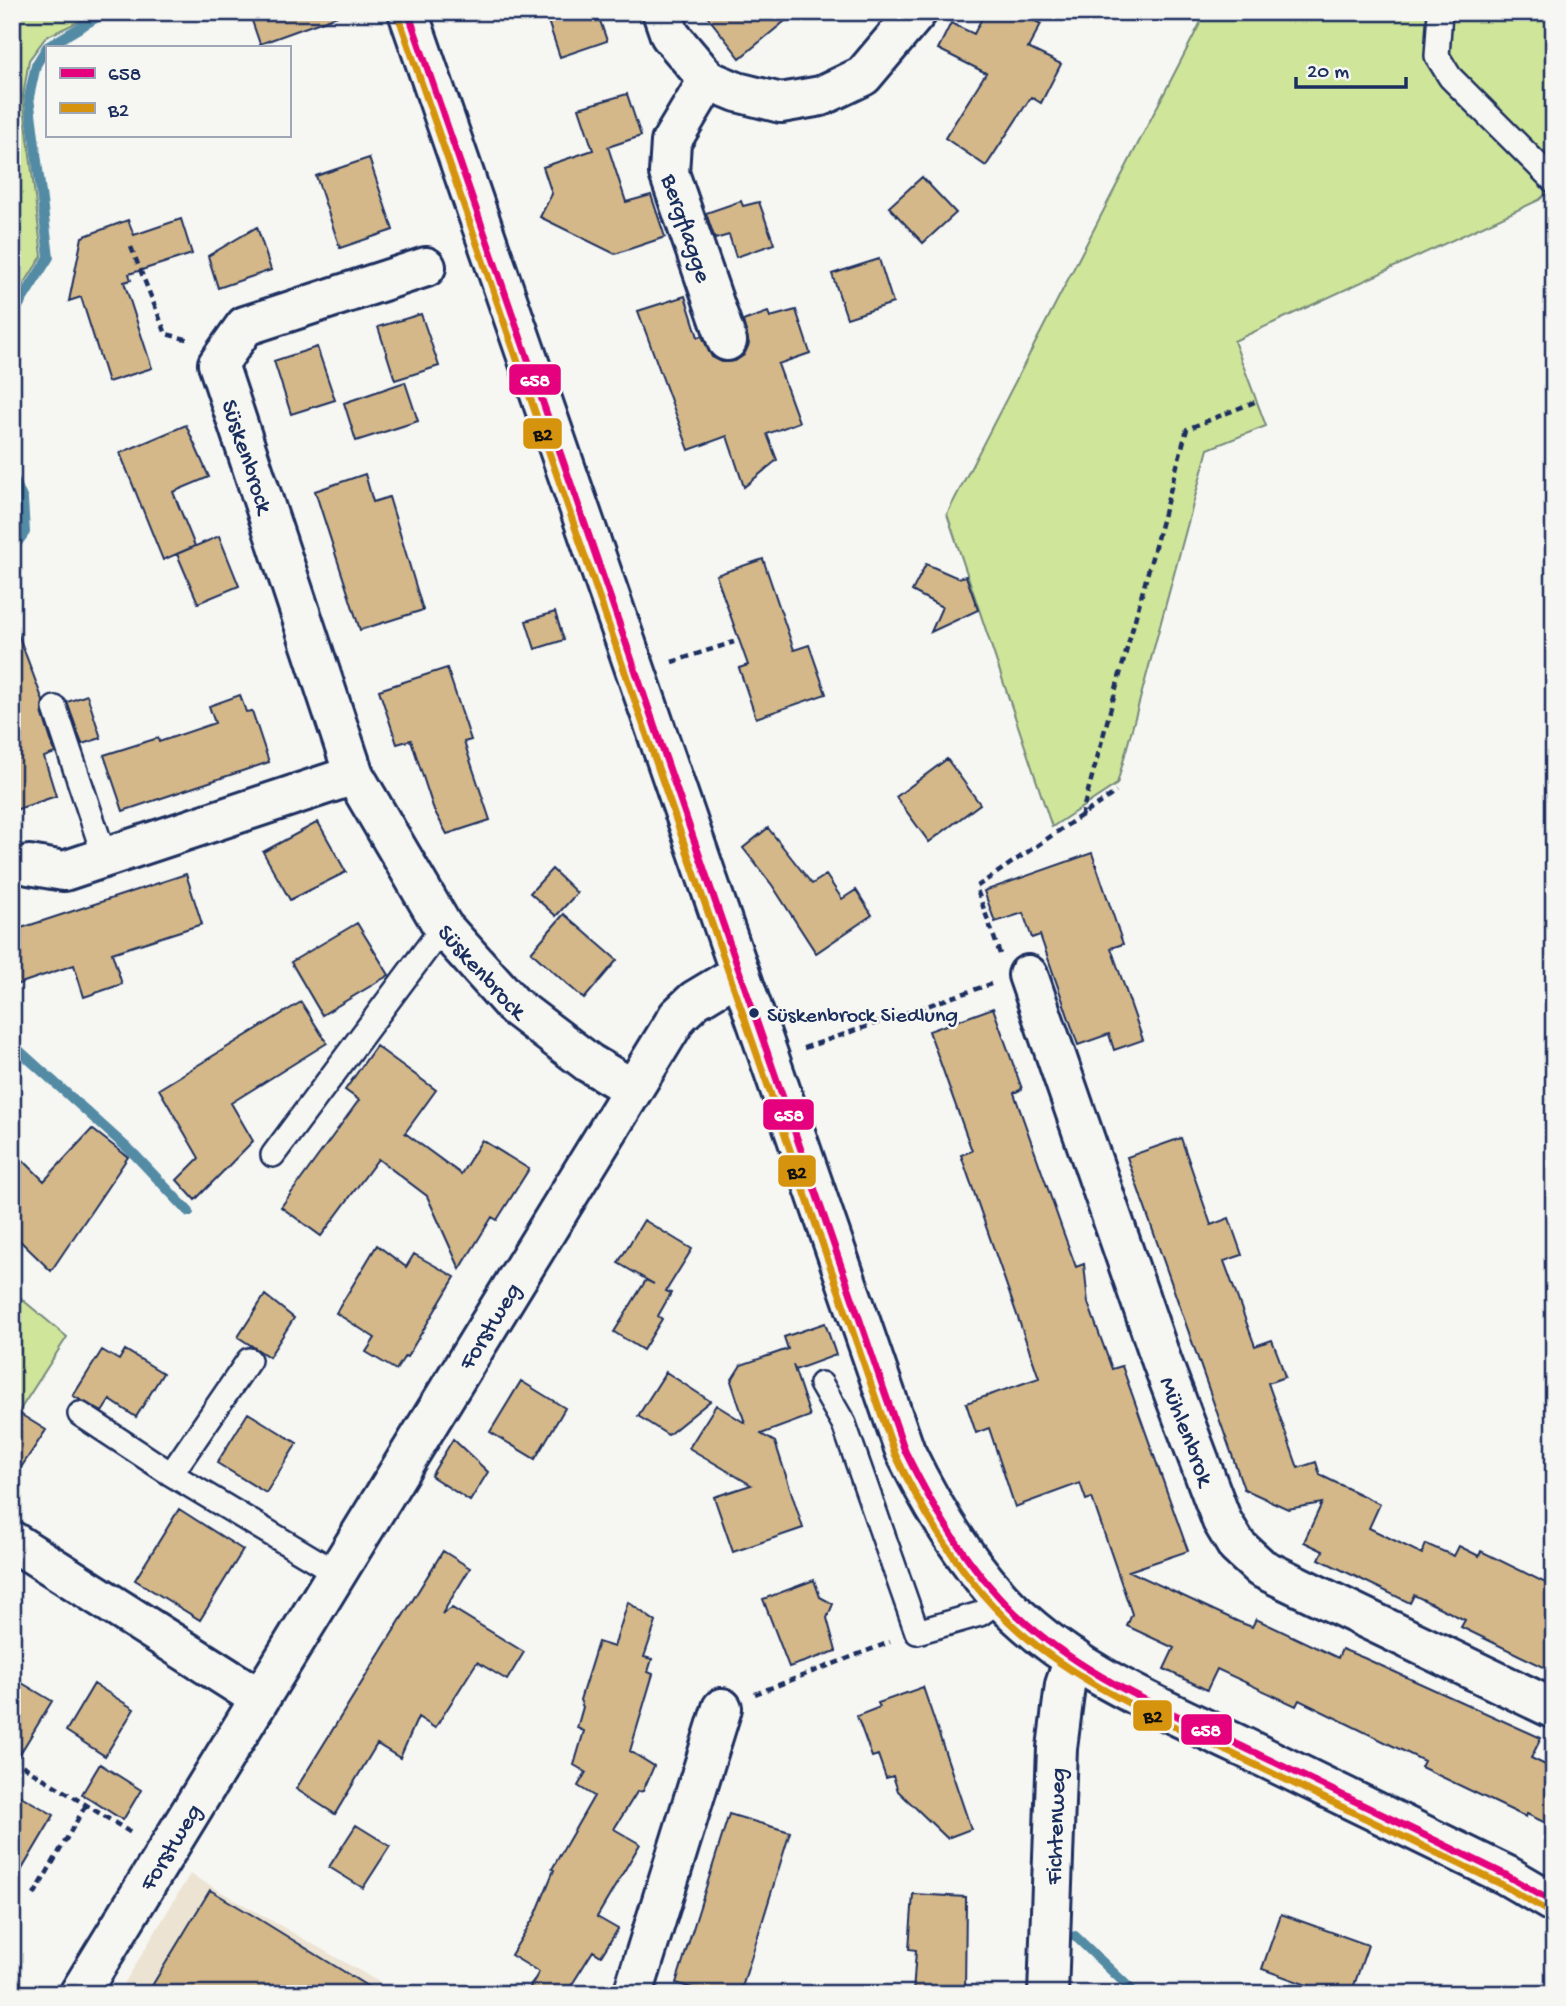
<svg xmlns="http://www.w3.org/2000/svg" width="1566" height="2006" font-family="'Gochi Hand',sans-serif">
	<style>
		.built { fill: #ece3d2 }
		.green { fill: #cfe59a; stroke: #758a7c; stroke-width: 2 }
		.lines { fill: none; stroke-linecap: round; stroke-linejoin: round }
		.stream { stroke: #538ba5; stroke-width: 10 }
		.building { fill: #d4b889; stroke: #1b2f5e; stroke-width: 2 }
		.lane-casing { stroke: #1b2f5e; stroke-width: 28 }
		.street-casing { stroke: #1b2f5e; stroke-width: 44 }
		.secondary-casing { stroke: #1b2f5e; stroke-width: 44 }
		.path { stroke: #1b2f5e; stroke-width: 4.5; stroke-dasharray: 7 5; stroke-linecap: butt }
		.lane { stroke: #f6f6f2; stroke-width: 23 }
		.street { stroke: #f6f6f2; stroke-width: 38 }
		.secondary { stroke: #f6f6f2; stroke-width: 38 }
		.bus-1-casing { stroke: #f6f6f2; stroke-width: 12 }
		.bus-2-casing { stroke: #f6f6f2; stroke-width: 12 }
		.bus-1 { stroke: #e5007d; stroke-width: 7 }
		.bus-2 { stroke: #d6940e; stroke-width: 7 }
		.bus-dot { fill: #1b2f5e; stroke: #f6f6f2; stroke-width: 2.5 }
		.labels { text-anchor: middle; stroke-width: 5; stroke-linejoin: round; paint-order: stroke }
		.bus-label { font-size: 22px; fill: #1b2f5e; stroke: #f6f6f2; text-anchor: start }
		.street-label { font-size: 24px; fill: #1b2f5e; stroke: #f6f6f2 }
		.line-badge { stroke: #f6f6f2; stroke-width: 2.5 }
		.badge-label { font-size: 19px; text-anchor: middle; font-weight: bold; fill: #fff }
		.pale-badge-label { font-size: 19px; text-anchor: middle; font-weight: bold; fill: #111 }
	</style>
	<rect width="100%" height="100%" fill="#f6f6f2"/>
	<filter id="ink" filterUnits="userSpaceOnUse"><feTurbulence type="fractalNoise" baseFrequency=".0143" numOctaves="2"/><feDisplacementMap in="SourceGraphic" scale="14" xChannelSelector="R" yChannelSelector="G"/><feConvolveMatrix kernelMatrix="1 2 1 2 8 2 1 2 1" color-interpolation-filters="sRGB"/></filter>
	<g filter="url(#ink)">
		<path class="built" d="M190,1874L400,1994H118Z"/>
		<path class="green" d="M12,12H99L46,37L29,60L23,96L42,256L12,303Z
			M1206,12H1554V187L1539,200L1234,341L1266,426L1208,449L1117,784L1052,827L947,514Z
			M12,489C18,504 22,522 12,536Z
			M12,1291L67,1337L12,1422Z"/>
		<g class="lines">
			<path class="stream" d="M47,47L106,12
				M12,316L49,257L29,97L36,65L47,47
				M12,474L23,500L25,532L12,550
				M12,1044L135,1155L189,1212
				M1075,1936L1136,1994"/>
		</g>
		<path class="building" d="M249,12H337V16L260,44Z
			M545,12H597L607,41L560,57Z
			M704,12H796L740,58Z
			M985,12H1018L1041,24L1028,48L1061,64L1041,103L1031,97L986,166L945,138L986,73L938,49L951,23L974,34Z
			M627,94L641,136L608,147L626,202L651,195L665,237L615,254L540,217L552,194L543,167L593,150L579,108Z
			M369,158L393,230L340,248L316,176Z
			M922,177L956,213L923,243L889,207Z
			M741,201L743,206L759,202L774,244L736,257L729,235L715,239L706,213Z
			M181,219L192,254L129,274L131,280L124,282L152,368L108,382L81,297L69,301L82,237L128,220L134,235Z
			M257,227L271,270L218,288L208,256Z
			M879,259L893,303L847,318L832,274Z
			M685,296L698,337L702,336L712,357L722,362L735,361L744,355L749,344L743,321L768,312L770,317L796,310L810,353L778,364L799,422L767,434L777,460L744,487L727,436L689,450L638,311Z
			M421,314L439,366L395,380L378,327Z
			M317,347L335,400L291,414L274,361Z
			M405,382L418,421L356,441L344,403Z
			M186,425L209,477L173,492L195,546L163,560L120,453Z
			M365,474L373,502L389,497L423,610L360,630L315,491Z
			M219,536L239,586L198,603L177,554Z
			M763,559L794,650L809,645L826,694L756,718L739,668L748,665L716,575Z
			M926,564L958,578L966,576L978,610L931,632L942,607L912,591Z
			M555,612L564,640L535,649L526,621Z
			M15,626L43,701L42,712L55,753L44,757L56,796L12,811V627Z
			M447,668L471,740L464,742L490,820L447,834L434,810L411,740L397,744L379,690Z
			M87,695L101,738L82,744L67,702Z
			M240,695L246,712L252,711L269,762L123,811L104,755L158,738L159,742L215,723L209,706Z
			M947,759L980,804L929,842L896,797Z
			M318,822L346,872L290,900L263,852Z
			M768,828L812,884L826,875L842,899L856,890L872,915L816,953L772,885L743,848Z
			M1092,853L1123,944L1111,948L1143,1040L1114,1050L1109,1034L1078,1045L1040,935L1032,938L1023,913L995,922L984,891Z
			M552,869L577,893L556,916L530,893Z
			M186,874L202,924L112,953L122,984L84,997L74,965L12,986V931Z
			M564,914L617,960L584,999L531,952Z
			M357,923L389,975L322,1015L291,962Z
			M301,1002L327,1043L231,1103L253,1141L195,1200L177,1180L199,1158L159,1089Z
			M993,1008L1022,1089L1014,1093L1061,1226L1076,1267L1084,1264L1088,1303L1112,1369L1122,1366L1188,1551L1129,1571L1239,1622L1252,1627L1256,1619L1338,1658L1342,1649L1364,1658L1541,1738L1531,1758L1554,1769V1827L1527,1814L1526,1817L1421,1767L1424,1761L1299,1700L1296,1706L1217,1669L1207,1690L1164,1669L1174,1648L1127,1626L1132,1614L1092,1498L1086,1500L1080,1483L1015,1507L989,1428L976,1433L966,1403L1039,1378L961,1155L972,1151L929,1031Z
			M376,1046L436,1090L405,1133L461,1174L482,1140L529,1169L497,1220L492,1217L460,1269L427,1196L378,1159L321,1236L281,1207L359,1100L345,1090Z
			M92,1129L128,1157L51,1271L12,1233V1149L44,1181Z
			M1181,1138L1211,1225L1229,1218L1242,1255L1224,1261L1255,1346L1272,1340L1279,1358L1285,1377L1268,1383L1298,1468L1316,1462L1320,1475L1380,1504L1369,1528L1422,1554L1426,1544L1454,1556L1459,1546L1479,1556L1481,1551L1554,1587V1672L1461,1627L1465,1620L1414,1595L1410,1603L1319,1559L1323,1551L1304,1542L1322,1503L1288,1509L1244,1489L1127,1157Z
			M644,1220L692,1249L666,1291L671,1293L658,1316L662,1319L643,1350L614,1332L646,1280L654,1284L618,1263Z
			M377,1245L406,1267L414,1254L455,1277L407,1357L405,1356L396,1370L366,1352L375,1338L336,1313Z
			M265,1295L294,1318L269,1357L238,1337Z
			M825,1323L836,1355L795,1370L793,1365L810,1416L761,1434L775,1442L803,1528L733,1552L714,1497L751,1485L689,1448L716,1405L745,1423L731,1381L741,1365L788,1349L784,1337Z
			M102,1350L119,1360L125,1350L163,1373L136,1417L110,1400L102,1412L73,1396Z
			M666,1372L710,1401L668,1435L638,1416Z
			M521,1381L565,1408L535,1459L490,1432Z
			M12,1409L46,1430L12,1481Z
			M248,1413L297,1443L266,1493L217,1463Z
			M453,1439L488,1472L470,1501L431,1476Z
			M179,1509L243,1550L200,1620L135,1580Z
			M443,1551L470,1568L442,1614L452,1608L524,1652L507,1680L477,1662L435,1728L418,1717L400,1758L377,1744L335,1814L296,1789Z
			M814,1580L820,1597L833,1604L827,1618L836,1651L789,1667L763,1599Z
			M628,1602L656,1622L644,1657L652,1659L648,1672L653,1674L630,1751L654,1766L643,1791L637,1792L614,1829L640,1844L597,1917L618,1929L601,1956L593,1951L566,1994H526L539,1972L511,1955L536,1914L554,1870L552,1869L594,1796L578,1786L586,1772L574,1765L584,1731L577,1728L583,1707L580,1700L598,1642L614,1647Z
			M12,1677L52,1701L12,1767Z
			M94,1684L134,1709L105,1756L66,1731Z
			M923,1687L971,1829L947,1838L898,1791L893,1776L886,1778L878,1755L872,1757L857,1716L880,1707L878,1703Z
			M100,1764L141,1790L123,1820L82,1794Z
			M12,1791L54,1815L12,1886Z
			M729,1814L790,1832L740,1994H711L676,1983Z
			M356,1825L390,1846L363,1888L329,1867Z
			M210,1890L254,1916L380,1994H147Z
			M913,1894L966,1897L965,1994H913L916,1950L909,1949Z
			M1281,1914L1368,1945L1351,1994H1332L1262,1969Z"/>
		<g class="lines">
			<defs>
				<path id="lane" d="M1440,12L1437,56L1450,77L1554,181
					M55,708L105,858
					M273,1155L443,927
					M821,1384L844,1424L917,1632L980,1614L1001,1599
					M80,1414L171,1474L335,1572
					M171,1474L249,1360"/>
				<g id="street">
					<path d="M662,12L670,35L708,80L737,92L781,103L821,96L863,76L917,12"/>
					<path id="s1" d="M708,80L671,142L669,173L727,341"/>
					<path id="s2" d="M426,267L245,326L218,364L354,775L443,927L514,1006L589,1063L633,1089"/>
					<path d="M29,865L64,871L354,775"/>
					<path id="s3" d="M1028,975L1162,1362L1222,1521L1237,1546L1261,1568L1554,1709"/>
					<path d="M12,1541L259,1698"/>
					<path id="s4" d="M79,1994L678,1016L695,1000L740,973"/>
					<path d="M633,1994L722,1708"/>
					<path id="s5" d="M1048,1994L1057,1748L1065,1685L1074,1659"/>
				</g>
				<path id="secondary" d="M408,12L905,1451C930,1503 961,1555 1000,1598C1064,1668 1159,1707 1243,1747C1331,1790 1418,1832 1506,1875L1554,1903"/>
			</defs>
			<use href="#lane" class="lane-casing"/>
			<use href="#street" class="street-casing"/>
			<use href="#secondary" class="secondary-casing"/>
			<path class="path" d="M131,247L166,334L190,340
				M672,662L734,642
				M1081,817L1187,429L1257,401
				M1000,954L976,887L1116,792
				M804,1048L991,984
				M755,1694L890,1642
				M12,1759L133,1834
				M34,1895L86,1805"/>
			<use href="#lane" class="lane"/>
			<use href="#street" class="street"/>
			<use href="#secondary" class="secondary"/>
			<defs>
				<path id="bus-1" d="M408,12L905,1451C936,1514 973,1577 1027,1624C1090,1679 1168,1711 1243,1747C1331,1789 1418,1832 1506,1875L1554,1903"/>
				<path id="bus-2" d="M398,15L895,1454C926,1519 965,1584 1019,1631C1083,1687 1163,1720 1239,1757C1327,1799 1414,1842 1501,1884L1549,1912"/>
			</defs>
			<use href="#bus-1" class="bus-1-casing"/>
			<use href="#bus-2" class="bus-2-casing"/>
			<use href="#bus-1" class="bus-1"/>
			<use href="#bus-2" class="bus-2"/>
		</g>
	</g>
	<circle class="bus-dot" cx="754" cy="1013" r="6"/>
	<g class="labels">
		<g class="bus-label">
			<text x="767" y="1021">Süskenbrock Siedlung</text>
		</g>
		<g class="street-label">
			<text dy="8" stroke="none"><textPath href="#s1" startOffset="161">Bergflagge</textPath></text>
			<text dy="8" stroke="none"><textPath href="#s2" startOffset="334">Süskenbrock</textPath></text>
			<text dy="8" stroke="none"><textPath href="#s2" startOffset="905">Süskenbrock</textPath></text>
			<text dy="8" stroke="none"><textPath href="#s4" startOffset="784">Forstweg</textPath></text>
			<text dy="8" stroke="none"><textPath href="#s3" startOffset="483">Mühlenbrok</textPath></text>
			<text dy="8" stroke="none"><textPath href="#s5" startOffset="168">Fichtenweg</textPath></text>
			<text dy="8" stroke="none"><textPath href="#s4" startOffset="173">Forstweg</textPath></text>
		</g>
	</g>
	<g class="line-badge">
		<rect x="508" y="363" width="54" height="33" rx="7" fill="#e5007d"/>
		<rect x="522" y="417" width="41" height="33" rx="7" fill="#d6940e"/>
		<rect x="762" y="1098" width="53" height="33" rx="7" fill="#e5007d"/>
		<rect x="777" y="1154" width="40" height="34" rx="7" fill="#d6940e"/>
		<rect x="1132" y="1699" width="41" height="33" rx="7" fill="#d6940e"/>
		<rect x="1180" y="1713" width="53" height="33" rx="7" fill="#e5007d"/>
	</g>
	<g class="badge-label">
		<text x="535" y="386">658</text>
		<text x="789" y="1121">658</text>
		<text x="1206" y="1736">658</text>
	</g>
	<g class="pale-badge-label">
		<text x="543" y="440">B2</text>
		<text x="797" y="1178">B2</text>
		<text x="1153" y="1722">B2</text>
	</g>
	<rect width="1566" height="2006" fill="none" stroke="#f6f6f2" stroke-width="42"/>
	<rect x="21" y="21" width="1524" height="1964" fill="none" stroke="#1b2f5e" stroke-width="2.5" filter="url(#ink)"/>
	<rect x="46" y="46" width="245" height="91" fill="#f6f6f2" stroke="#9ea6b7" stroke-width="2"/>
	<rect x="60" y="68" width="35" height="10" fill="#e5007d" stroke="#9ea6b7" stroke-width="2"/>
	<text x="108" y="80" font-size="21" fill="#1b2f5e">658</text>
	<rect x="60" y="103" width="35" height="10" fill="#d6940e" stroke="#9ea6b7" stroke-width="2"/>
	<text x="108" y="116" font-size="21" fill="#1b2f5e">B2</text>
	<path d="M1296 77v10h110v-10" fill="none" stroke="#1b2f5e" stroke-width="3.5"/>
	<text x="1307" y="77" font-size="21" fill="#1b2f5e" stroke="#f6f6f2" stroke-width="5" paint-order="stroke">20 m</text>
</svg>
